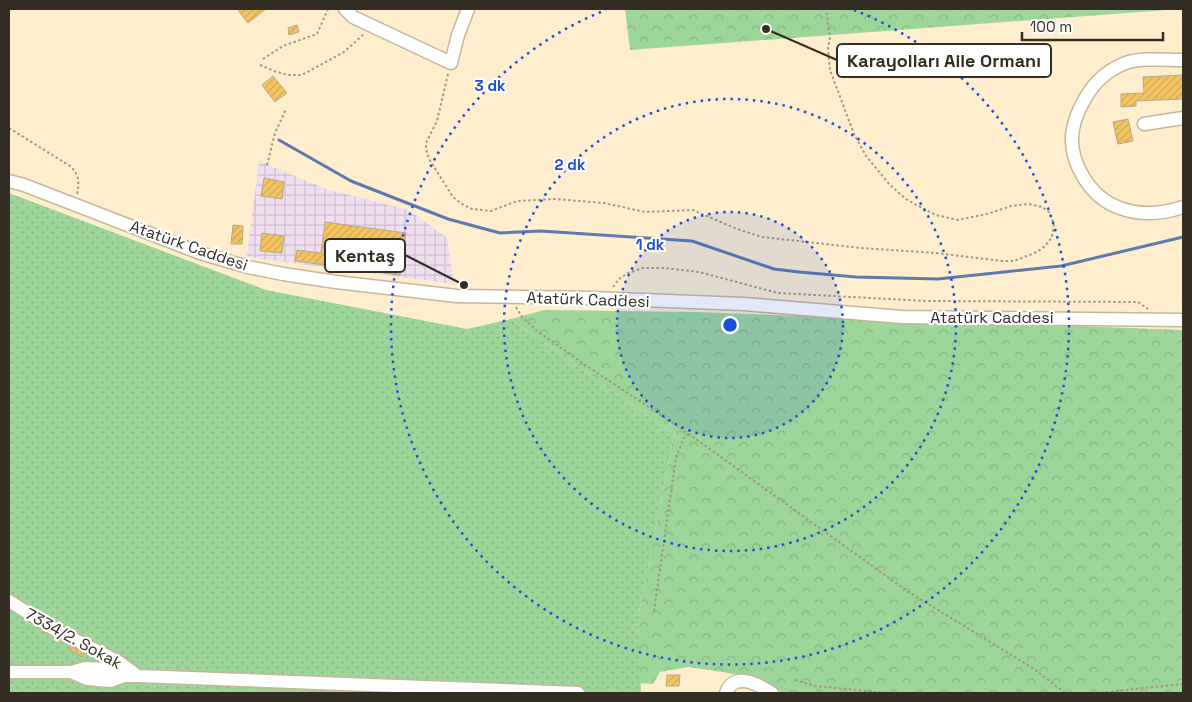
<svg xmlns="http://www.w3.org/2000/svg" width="1192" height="702" font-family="'Space Grotesk',sans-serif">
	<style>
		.industrial { fill: url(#industrial-grid) }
		.forest { fill: url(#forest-crowns) }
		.park { fill: url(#park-dots) }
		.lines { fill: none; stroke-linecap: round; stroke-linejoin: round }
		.stream { stroke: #5d7aae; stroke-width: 3 }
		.building { fill: url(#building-hatch); stroke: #b7a78a }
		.minor-casing { stroke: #c5b698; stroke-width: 15 }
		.path { stroke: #a39780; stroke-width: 2; stroke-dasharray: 2.5 2.5; stroke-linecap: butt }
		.minor { stroke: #fff; stroke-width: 12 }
		.ring { fill: none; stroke: #1d4ed8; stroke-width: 2.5; stroke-dasharray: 2.5 5 }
		.labels { text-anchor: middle; stroke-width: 4.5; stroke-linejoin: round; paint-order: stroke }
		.street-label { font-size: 16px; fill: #342d21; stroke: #fff }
		.centre { fill: #1d4ed8; stroke: #fff; stroke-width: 2.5 }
		.ring-label { font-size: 15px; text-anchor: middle; font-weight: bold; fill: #1d4ed8; stroke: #fff; stroke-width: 4.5; stroke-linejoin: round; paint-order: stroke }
		.leader { fill: none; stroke: #342d21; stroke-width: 2 }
		.callout-dot { fill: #342d21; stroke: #fff; stroke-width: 2 }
		.callout { fill: #fff; stroke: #342d21; stroke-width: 2 }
		.callout-label { font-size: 18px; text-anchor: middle; font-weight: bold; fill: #342d21 }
	</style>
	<defs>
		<pattern id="industrial-grid" width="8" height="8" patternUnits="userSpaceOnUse" patternTransform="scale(1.25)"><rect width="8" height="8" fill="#f0dff1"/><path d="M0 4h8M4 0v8" fill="none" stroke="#cec0ce"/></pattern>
		<pattern id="forest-crowns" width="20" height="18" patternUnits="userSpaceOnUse" patternTransform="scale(1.25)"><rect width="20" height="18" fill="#9dd59a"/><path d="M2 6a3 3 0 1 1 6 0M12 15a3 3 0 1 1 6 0" fill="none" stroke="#88b784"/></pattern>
		<pattern id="park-dots" width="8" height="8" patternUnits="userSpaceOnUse" patternTransform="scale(1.25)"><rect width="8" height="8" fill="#9dd59a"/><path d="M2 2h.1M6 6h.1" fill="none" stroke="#88b784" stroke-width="1.8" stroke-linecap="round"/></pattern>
		<pattern id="building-hatch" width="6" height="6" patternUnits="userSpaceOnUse" patternTransform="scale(1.25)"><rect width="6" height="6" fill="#f3c360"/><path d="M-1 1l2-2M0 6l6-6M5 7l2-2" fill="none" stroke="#d1a853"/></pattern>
	</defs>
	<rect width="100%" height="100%" fill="#feeece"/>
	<path class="industrial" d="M259,161L326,189L409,210L447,238L454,284L247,257Z"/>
	<path class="forest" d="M625,9H1180L630,50Z
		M544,310L695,312L1183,330V693H782L765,681L723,672L688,667L660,672L653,684L640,683L638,617L674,434L511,319Z"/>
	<path class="park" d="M9,193L266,290L467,329L511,319L674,434L638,617L641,693H9Z"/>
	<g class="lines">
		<path class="stream" d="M279,140L351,181L448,219L500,233L541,231L692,241L774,269L799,272L856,277L938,279L1061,266L1183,237"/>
	</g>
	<path class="building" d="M237,9H266L248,23Z
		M297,25L299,32L289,35L288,28Z
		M1183,75V99L1136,101V106L1121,107V94L1144,93L1143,77Z
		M273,76L287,93L275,102L262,85Z
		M1128,119L1133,141L1118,144L1113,122Z
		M264,178L284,182L282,199L261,196Z
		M325,222L406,233L400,275L295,261L297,250L321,253Z
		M233,225L243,226L242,244H231Z
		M262,233L284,236L282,253L260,251Z
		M70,646L84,653L82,657L68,649Z
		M667,675H680L679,686H666Z"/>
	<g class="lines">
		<defs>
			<path id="minor" d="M345,9L353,17L451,63L458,35L468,9
				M1183,60C1164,60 1141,57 1123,64C1107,71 1094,83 1086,97C1080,107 1075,117 1073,129C1067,160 1090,198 1120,208C1141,216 1162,214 1183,207
				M1144,124L1183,118
				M9,181L24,185L200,253L248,267L283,274L336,282L457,296L592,298L744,304L902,317L1183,320
				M9,601L52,628L119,662L138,676
				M9,672H71L85,668L112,669L124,676
				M71,672L87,679L110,681L124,676H138L578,693
				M726,693C734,671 758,684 772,693"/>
		</defs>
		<use href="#minor" class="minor-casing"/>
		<path class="path" d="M263,59L283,46L317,34L328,9
			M260,65L274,71L288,75H302L344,52L365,33
			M448,74L437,121L426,143V149L429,159L453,197L462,204L472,209L491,211L517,201L555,199L604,203L645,212L693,210L737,229L762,237L861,248L936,253L1002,261H1014L1037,252L1045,246L1052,237L1054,224L1049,212L1042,207L1029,204L1011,206L987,214L958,220L936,215L922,208L906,199L890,185L866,156L854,134L830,70L828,48L830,38L826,9
			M9,128L70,166C80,175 79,183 77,195
			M267,165L275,133L286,109
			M613,287L619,279L628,273L643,268H664L699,272L778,293L926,301L1138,302L1148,309
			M516,307L522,317L536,330L581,362L689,434L907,591L1034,669L1065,693
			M654,611L676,457L684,438L689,434
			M795,680L815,686L888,693
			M1096,693L1183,684"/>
		<use href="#minor" class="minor"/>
	</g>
	<circle cx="730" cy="325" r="113" fill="#1d4ed8" fill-opacity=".12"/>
	<g class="ring">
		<circle cx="730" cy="325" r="113"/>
		<circle cx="730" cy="325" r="226"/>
		<path d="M854 10A339 339 0 1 1 606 10"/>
	</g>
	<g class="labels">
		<g class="street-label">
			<text transform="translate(189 245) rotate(19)" y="6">Atatürk Caddesi</text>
			<text transform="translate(588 299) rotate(2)" y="6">Atatürk Caddesi</text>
			<text x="992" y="323">Atatürk Caddesi</text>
			<text transform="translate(74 638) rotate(29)" y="6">7334/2. Sokak</text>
		</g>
	</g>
	<circle cx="730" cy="325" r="8" class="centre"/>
	<g class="ring-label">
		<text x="490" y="91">3 dk</text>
		<text x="570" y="170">2 dk</text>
		<text x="650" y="250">1 dk</text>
	</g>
	<path class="leader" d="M766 29L837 60M464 285L405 255"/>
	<g class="callout-dot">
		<circle cx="766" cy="29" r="5"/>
		<circle cx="464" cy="285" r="5"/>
	</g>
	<g class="callout">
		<rect x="837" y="44" width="214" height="33" rx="5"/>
		<rect x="325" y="239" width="80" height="33" rx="5"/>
	</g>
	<g class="callout-label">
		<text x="944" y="67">Karayolları Aile Ormanı</text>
		<text x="365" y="262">Kentaş</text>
	</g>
	<rect width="1192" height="702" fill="none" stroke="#342d21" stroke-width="20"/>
	<path d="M1022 32v8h141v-8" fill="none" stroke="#342d21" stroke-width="2.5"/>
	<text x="1030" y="32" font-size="15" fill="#342d21" stroke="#ffffff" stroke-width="4" paint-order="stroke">100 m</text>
</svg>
